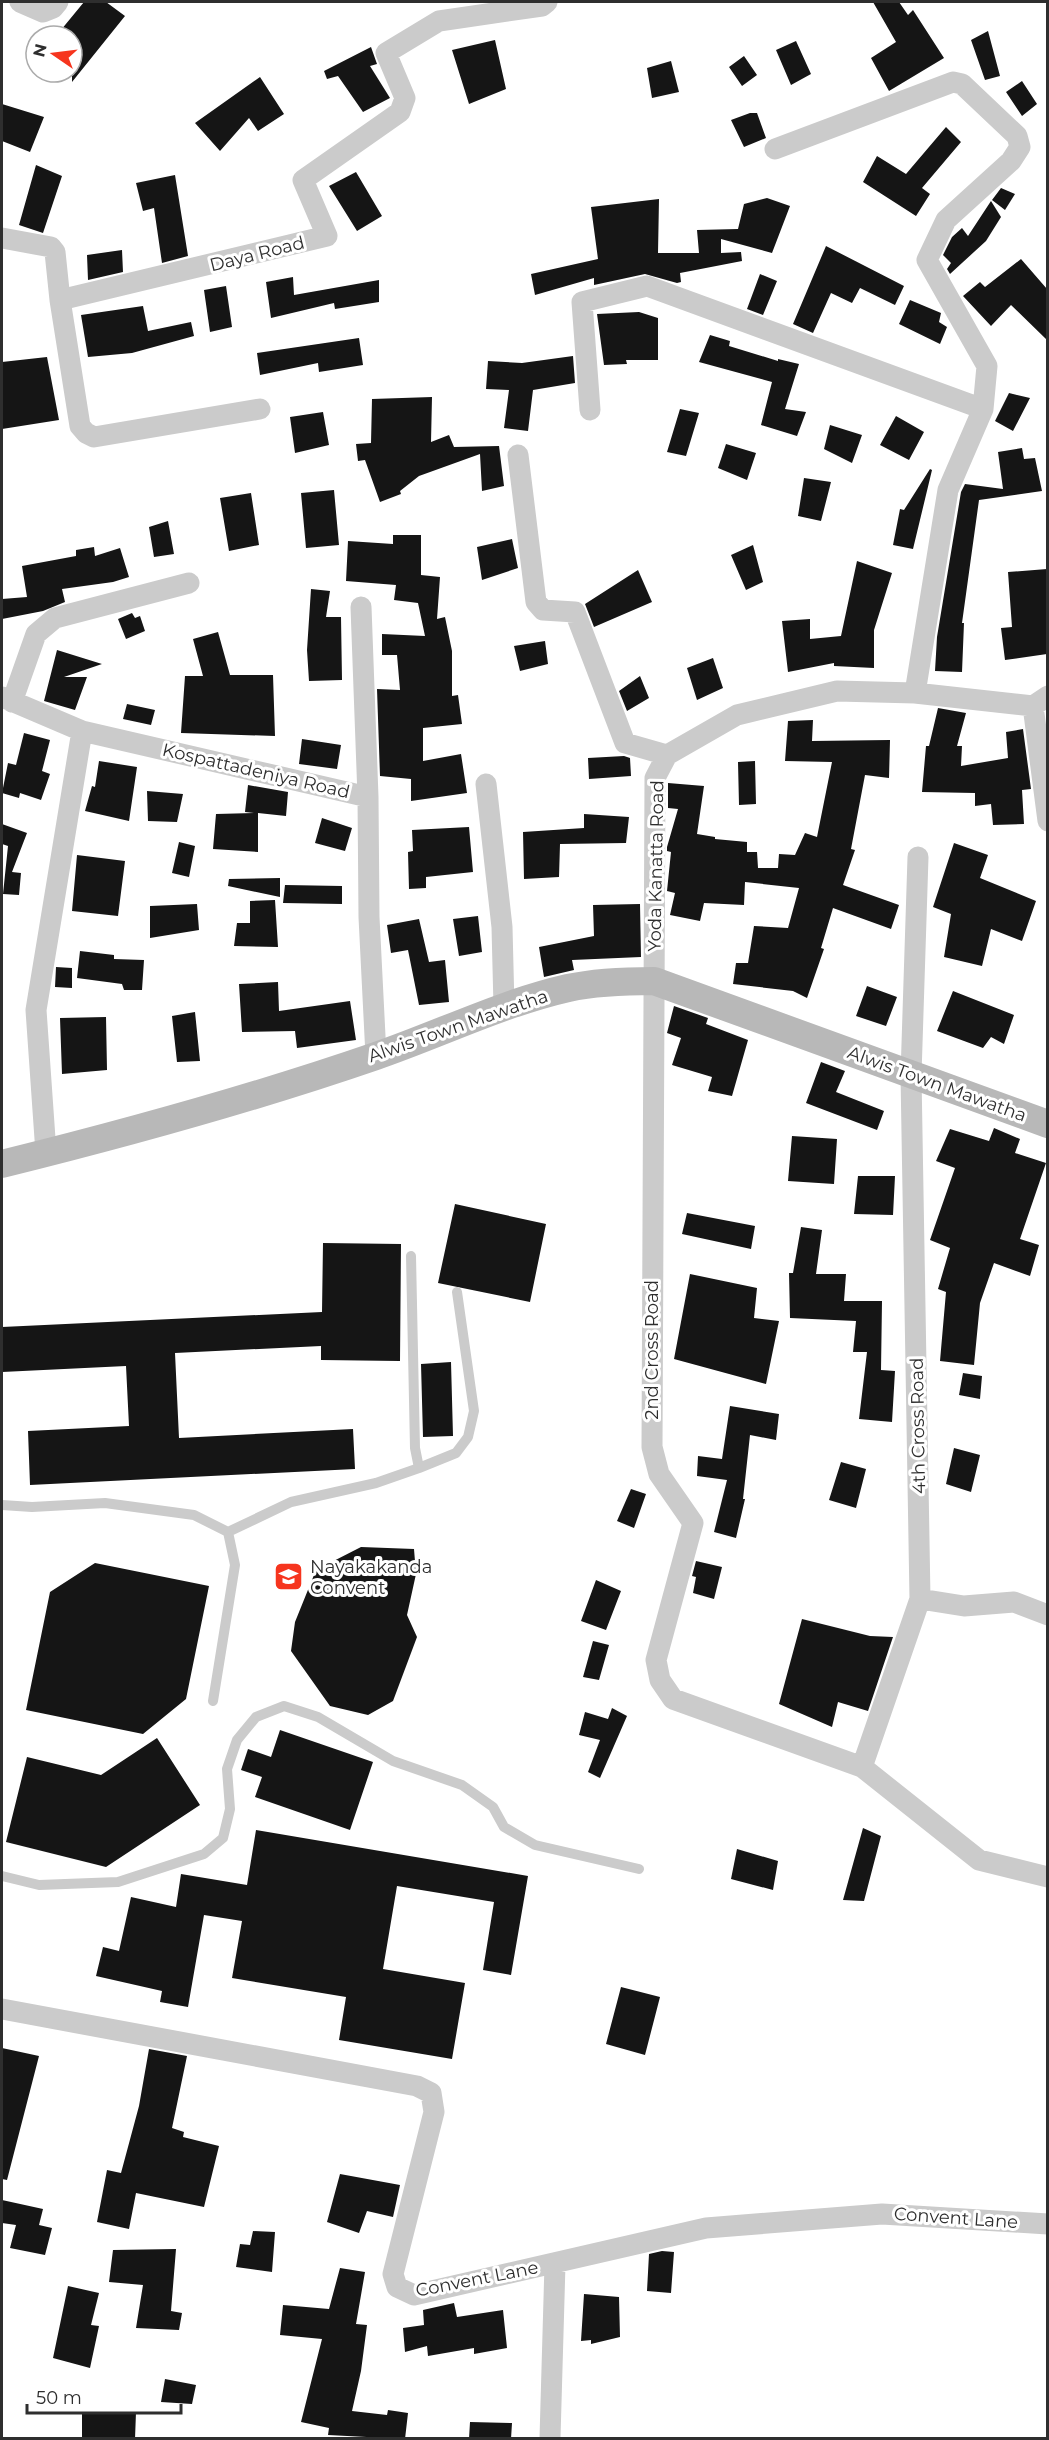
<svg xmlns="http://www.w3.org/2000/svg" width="1049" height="2440" font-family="Montserrat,sans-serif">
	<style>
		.building { fill: #151515 }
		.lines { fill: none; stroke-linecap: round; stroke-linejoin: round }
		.lane { stroke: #cbcbcb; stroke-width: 10 }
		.street { stroke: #cbcbcb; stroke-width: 21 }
		.secondary { stroke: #b8b8b8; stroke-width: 28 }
		.labels { text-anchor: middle; stroke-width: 6; stroke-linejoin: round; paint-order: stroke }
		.street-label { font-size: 18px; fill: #2e2e2e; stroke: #fff }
		.poi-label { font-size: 18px; fill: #2e2e2e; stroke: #fff; text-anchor: start }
	</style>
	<rect width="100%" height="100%" fill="#fff"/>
	<path class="building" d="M84,2H106L125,16L72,82V36H56Z
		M873,2H899L908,15L913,10L944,58L889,91L871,58L896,42Z
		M988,31L1000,76L985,80L971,40Z
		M495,40L506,89L469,104L452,50Z
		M796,41L811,74L791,85L776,50Z
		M371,47L377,64L370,66L390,98L363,112L338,76L327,79L324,71Z
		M744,56L757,75L742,86L729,67Z
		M671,61L679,92L652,98L647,68Z
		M260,77L284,114L258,131L249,118L220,151L195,123Z
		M1022,81L1037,104L1022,116L1006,92Z
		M2,104L44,117L30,152L2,141Z
		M750,113H757L766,138L744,147L731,120Z
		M946,127L961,142L922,188L930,194L916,216L863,182L877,156L906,174Z
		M36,165L62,176L43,233L19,225Z
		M356,172L382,216L357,231L329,186Z
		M175,175L188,256L162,263L154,208L143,211L136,183Z
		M1001,188L1015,194L1005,210L992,200Z
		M767,198L790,206L772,253L721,239V253L741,252L742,261L680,273L681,282L677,283L645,274L594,285V278L535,295L531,274L598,259L591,207L659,199L658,253H699L697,230L738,229L744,204Z
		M991,201L1001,217L986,241L950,274L947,269L951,263L943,255L952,237L962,228L968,236Z
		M826,246L904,286L895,305L860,288L852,303L831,293L813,333L793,324Z
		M122,250L123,272L88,280L87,255Z
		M1021,259L1047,289V340L1011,305L991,326L963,296L980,282L985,287Z
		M760,274L777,281L763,315L747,309Z
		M293,277L294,295L379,280V302L335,309L334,303L271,318L266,282Z
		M226,286L232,327L210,332L204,290Z
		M910,300L941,313L939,322L947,327L940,344L899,324Z
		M143,306L148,331L191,322L194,336L132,353L88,357L81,315Z
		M639,312L658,318V360H626L627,364L604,365L597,314Z
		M710,335L730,341L729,346L778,361V359L799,364L785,409L806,412L797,436L761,425L772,382L699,362Z
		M359,338L363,365L319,372L318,363L260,375L257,353Z
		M573,356L575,383L533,390L528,431L504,428L509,390L486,389L488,361L522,363Z
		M47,357L59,420L2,429V362Z
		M1009,393L1030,398L1013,431L995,421Z
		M432,397L431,442L449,435L454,447L499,446L504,486L482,491L480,454L419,476L400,491L401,494L380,502L365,460L358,461L356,444L371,443L372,399Z
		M680,409L699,413L686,456L667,452Z
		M323,412L329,445L295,453L290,417Z
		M896,416L924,432L909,460L880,445Z
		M830,425L862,435L852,463L824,449Z
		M726,444L756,453L747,480L718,468Z
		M1022,448L1024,459L1035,458L1042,491L979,500L962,623H964L962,672L935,671L937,637L961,492L965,484L1003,489L998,452Z
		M930,469L932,470L913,549L893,545L900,509L904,510Z
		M804,478L831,482L821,521L798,516Z
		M334,490L339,545L306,548L301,493Z
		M251,493L259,545L229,551L220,498Z
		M168,521L174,554L154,557L149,527Z
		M393,535H421V575L440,577L437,619L445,617L452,651V696L458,695L462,724L423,728V761L461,754L467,793L411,801V779L380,776L377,689L400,690L397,655H382V634L425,636L418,603L394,600L396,585L346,581L348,541L393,544Z
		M512,539L518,568L482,580L477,547Z
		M753,545L763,582L746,590L731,555Z
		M94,547L95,556L120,548L129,577L113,582L62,589L65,602L43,611L2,619V599L27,597L22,566L76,556V550Z
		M857,561L892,573L874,630V668L834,666V663L788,672L782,621L810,619V639L841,636Z
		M1047,569V654L1005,660L1001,628L1012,627L1008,572Z
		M638,570L652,602L594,627L585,604Z
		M311,589L330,591L326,617H341L342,680L309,681L307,650Z
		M132,613L135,618L140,616L145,631L126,639L118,619Z
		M218,632L230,675H273L275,736L181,733L185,676H203L193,639Z
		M545,641L548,664L520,671L514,646Z
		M57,650L102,664L64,677H87L75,710L44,701Z
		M713,658L723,688L697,700L687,668Z
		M640,676L649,698L627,711L619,691Z
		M127,704L155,710L151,725L123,719Z
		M938,708L966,713L957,746H962L961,766L1008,758L1006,732L1023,729L1031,789L1022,790L1024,824L993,825L991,804L975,806V793L922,792L926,746H929Z
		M813,720L812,741L890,740L889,778L865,775L851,849L855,850L843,885L899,905L891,929L833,908L821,948L824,949L807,998L793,991L733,984L736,963H748L754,926L788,928L799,888L745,882L744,905L704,903L700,921L670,915L675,893L667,891L671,852L667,851V847L678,809L668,808V783L704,786L697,834L715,837V839L747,842V852H757L758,868H778L779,854L795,855L805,833L817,837L832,762L785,761L788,721Z
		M24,733L50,740L42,771L50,774L41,800L20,793L19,798L2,793L8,763L16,765Z
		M302,739L341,745L337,769L299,764Z
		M624,756L630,758L631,776L589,779L588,758Z
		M99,761L137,767L129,821L85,811L92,786L95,787Z
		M755,761L756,804L739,805L738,762Z
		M248,785L288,792L286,816L258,813V852L213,849L216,814L254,813L245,812Z
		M147,791L183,794L177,822L148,821Z
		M584,814L629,817L626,843L560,844L559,877L524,879L523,832L584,828Z
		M322,818L352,828L345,851L315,843Z
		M2,824L27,833L12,872L21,873L19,895L3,894L8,846L2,844Z
		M469,827L473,872L426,877V888L409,889L408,852L413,851L412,830Z
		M179,842L195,846L189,877L172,873Z
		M954,843L988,855L980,878L1036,901L1022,941L991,929L982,966L944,957L951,914L933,907Z
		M77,855L125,861L118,916L72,911Z
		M280,878V897L228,886L229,879Z
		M285,885L342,886V904L283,903Z
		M275,900L278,947L234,946L237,923H250V901Z
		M197,904L199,930L150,938V906Z
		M640,904L641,957L572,960L574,970L544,977L539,947L594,936L593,905Z
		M478,916L482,952L459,956L453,919Z
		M419,919L429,962L445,960L449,1002L419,1005L408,950L391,953L387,925Z
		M80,951L114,955V959L144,960L142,990H124L122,984L77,978Z
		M56,967L72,968V988L55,987Z
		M278,982L279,1011L350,1001L356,1040L297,1048L295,1031L242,1032L239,984Z
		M867,986L897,997L886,1026L856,1016Z
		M953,991L1014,1015L1004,1044L991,1037L983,1048L937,1031Z
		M674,1006L708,1018L706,1024L748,1040L732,1096L708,1091L712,1077L672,1065L681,1038L667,1033Z
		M195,1012L200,1061L177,1062L172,1016Z
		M106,1017L107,1070L62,1074L60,1018Z
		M821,1062L845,1071L836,1092L884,1111L877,1130L806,1103Z
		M994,1128L1020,1139L1015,1153L1046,1163L1020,1239L1039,1245L1030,1276L994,1263L980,1303L974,1365L940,1361L946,1292L938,1289L950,1248L930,1240L955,1168L936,1161L950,1129L989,1141Z
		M792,1136L837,1139L834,1184L788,1181Z
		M858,1176H895L893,1215L854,1214Z
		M455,1204L546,1224L530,1302L438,1283Z
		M687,1213L755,1226L751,1249L682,1234Z
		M801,1227L822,1230L816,1274H846L844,1301H882L881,1370L895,1371L892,1422L859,1419L867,1352H853L856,1321L790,1318L789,1273H793Z
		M323,1243L401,1244L400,1361L321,1360V1346L175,1353L179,1438L353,1429L355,1469L30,1485L28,1431L129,1426L126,1366L2,1372V1327L322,1312Z
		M690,1274L757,1288L754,1318L779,1321L766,1384L674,1359Z
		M451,1362L453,1436L423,1437L421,1364Z
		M963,1373L982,1376L980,1399L959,1395Z
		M730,1406L779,1414L776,1440L750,1435L743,1499H745L736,1538L714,1532L727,1480L697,1476L698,1456L722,1459Z
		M954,1448L980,1455L971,1492L946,1484Z
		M841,1462L866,1469L856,1508L829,1500Z
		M631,1489L646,1494L634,1528L617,1521Z
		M361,1547L414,1549L416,1574L407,1615L417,1637L393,1701L368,1715L330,1706L291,1651L295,1622L316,1570Z
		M696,1561L722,1567L714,1599L693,1593L696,1577L692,1576Z
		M95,1563L209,1586L186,1699L143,1734L26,1710L50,1592Z
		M596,1580L621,1591L606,1630L581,1621Z
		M802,1619L870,1636L893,1637L868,1711L838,1702L832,1727L779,1704Z
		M593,1641L609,1645L599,1680L583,1677Z
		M612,1708L627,1716L600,1778L588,1772L600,1740L579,1735L585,1712L608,1719Z
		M280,1730L373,1762L350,1830L255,1797L262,1777L241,1770L248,1749L271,1757Z
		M157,1738L200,1805L106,1867L6,1842L27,1757L101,1775Z
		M863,1828L881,1836L864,1901L843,1900Z
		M256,1830L528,1876L511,1975L483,1970L494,1902L397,1886L383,1969L465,1983L452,2059L339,2040L346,1997L232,1978L242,1921L204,1915L188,2007L160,2002L162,1991L96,1976L103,1947L119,1951L131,1897L176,1907L181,1874L247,1885Z
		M737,1849L778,1861L773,1890L731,1879Z
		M621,1987L660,1997L645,2055L606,2044Z
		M2,2048L39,2056L7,2180L2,2179Z
		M149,2049L187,2056L172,2128L184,2132L183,2137L219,2146L204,2207L136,2193L129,2229L97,2222L107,2170L121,2173L139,2106Z
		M340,2174L400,2185L393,2217L367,2211L359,2233L327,2222Z
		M2,2200L43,2209L39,2225L52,2228L45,2255L10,2248L16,2225L2,2223Z
		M253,2231L275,2232L272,2272L236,2267L240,2244L250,2245Z
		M176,2249L171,2311L182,2313L179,2330L136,2328L143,2285L109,2282L113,2250Z
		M662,2251L674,2252L671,2293L647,2291L649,2254Z
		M340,2268L365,2272L356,2324L367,2325L361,2371L352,2411L387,2415L388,2410L408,2413L405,2439L328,2435L329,2428L301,2422L322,2339L280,2335L283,2305L329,2309Z
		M68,2286L99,2293L91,2325L99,2326L90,2368L53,2358Z
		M584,2294L619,2297L620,2337L591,2344V2340L581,2341Z
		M454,2303L457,2317L503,2310L507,2348L474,2354V2348L428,2356L427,2346L405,2352L403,2328L424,2325L423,2310Z
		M165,2379L196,2385L192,2404L161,2402Z
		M136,2412L135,2439H82V2413Z
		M470,2422L512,2423L511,2439H469Z"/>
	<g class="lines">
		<path class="lane" d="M419,1468L456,1453L468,1437L474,1411L457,1292
			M2,1505L32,1507L105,1503L194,1515L228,1532L235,1565L213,1701
			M228,1532L291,1502L376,1483L419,1468L415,1448L411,1256
			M2,1876L39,1885L118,1882L204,1854L223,1838L230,1809L227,1769L237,1740L256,1717L284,1706L318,1717L393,1761L462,1785L493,1807L504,1827L535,1845L639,1869"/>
		<path class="street" d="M20,2L43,12L53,8L58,2
			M775,149L953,82L962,84L1017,136L1020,147L1011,161L946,220L927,260L987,366L983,409L948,490L915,693
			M2,238L51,247L55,252L60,300L327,236L303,180L400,112L405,98L386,53L439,21L542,6L547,2
			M60,300L80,426L86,433L94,437L260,409
			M590,410L582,302L647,286L983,409
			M518,455L536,602L543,610L575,612L625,743L667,755
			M361,607L368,797
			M1048,696L1033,706L915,693L837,691L737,715L667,755L655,778L652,1447L659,1474L693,1523L656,1660L660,1680L673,1699L862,1767L979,1860L1048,1877
			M2,697L82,731L368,797L369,917L376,1056
			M12,702L36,634L55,618L189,583
			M1033,706L1048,821
			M486,784L502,927L504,1007
			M46,1153L36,1010L82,731
			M920,1599L964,1606L1014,1602L1048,1615
			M862,1767L920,1599L911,1075L918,857
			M2,2009L417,2086L431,2093L434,2112L393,2274L397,2287L414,2295L706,2228L882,2214L1048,2224
			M550,2438L555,2264"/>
		<path class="secondary" d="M2,1164C127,1133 254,1098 376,1056C440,1034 502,1003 568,988C596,982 626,981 654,981L1048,1124"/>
	</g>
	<defs>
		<symbol id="school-square" viewBox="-11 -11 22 22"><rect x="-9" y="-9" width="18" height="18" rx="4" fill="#f6351e" stroke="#fff"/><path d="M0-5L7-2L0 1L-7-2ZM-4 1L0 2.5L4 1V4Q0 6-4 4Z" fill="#fff"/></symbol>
	</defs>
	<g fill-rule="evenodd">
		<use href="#school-square" x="272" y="1560" width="33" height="33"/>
	</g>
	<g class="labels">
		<g class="street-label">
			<text transform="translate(257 254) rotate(-14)" y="6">Daya Road</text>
			<text transform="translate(256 771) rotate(13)" y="6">Kospattadeniya Road</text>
			<text transform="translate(656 866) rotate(-89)" y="6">Yoda Kanatta Road</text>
			<text transform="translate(458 1026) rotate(-19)" y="6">Alwis Town Mawatha</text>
			<text transform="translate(937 1084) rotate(20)" y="6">Alwis Town Mawatha</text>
			<text transform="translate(652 1350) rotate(-90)" y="6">2nd Cross Road</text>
			<text transform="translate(918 1426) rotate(-91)" y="6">4th Cross Road</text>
			<text transform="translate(956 2218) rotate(4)" y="6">Convent Lane</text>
			<text transform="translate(477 2279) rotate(-11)" y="6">Convent Lane</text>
		</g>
		<g class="poi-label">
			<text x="310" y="1573">Nayakakanda<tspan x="310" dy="21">Convent</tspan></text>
		</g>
	</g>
	<rect width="1049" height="2440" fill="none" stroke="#2e2e2e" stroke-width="6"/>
	<g transform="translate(54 54) rotate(284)"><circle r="28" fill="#ffffff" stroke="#ababab" stroke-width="1.5"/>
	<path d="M0-4.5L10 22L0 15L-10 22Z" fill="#f6351e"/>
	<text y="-9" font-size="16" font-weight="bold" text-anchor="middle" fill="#2e2e2e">N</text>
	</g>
	<path d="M27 2404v9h154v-9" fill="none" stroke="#2e2e2e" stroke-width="3"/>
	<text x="36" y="2404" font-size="18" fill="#2e2e2e" stroke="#ffffff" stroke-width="4.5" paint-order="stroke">50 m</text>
</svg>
